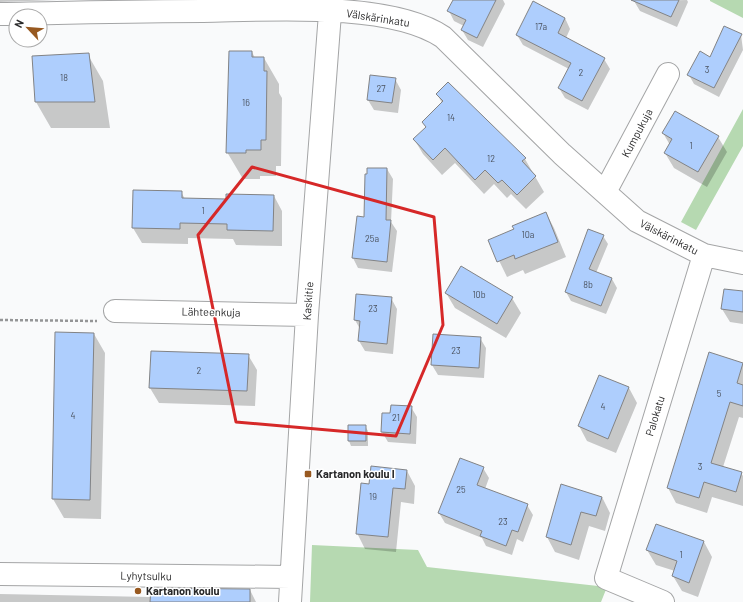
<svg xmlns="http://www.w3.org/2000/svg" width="743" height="602" font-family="Barlow,sans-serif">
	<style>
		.green { fill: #b6d9b1 }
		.shadow { fill: #0003 }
		.building { fill: #aecefd; stroke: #828385 }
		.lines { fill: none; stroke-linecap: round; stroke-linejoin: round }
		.minor-casing { stroke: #a4a5a6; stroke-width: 24 }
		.path { stroke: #949596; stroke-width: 2.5; stroke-dasharray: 3 2; stroke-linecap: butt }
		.minor { stroke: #fff; stroke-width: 22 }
		.marked { fill: none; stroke: #d62828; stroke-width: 3; stroke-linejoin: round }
		.poi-dot { fill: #985920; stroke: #fff; stroke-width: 1.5 }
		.labels { text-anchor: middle; stroke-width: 3; stroke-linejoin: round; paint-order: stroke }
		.number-label { font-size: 9px; fill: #4a525e }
		.street-label { font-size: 11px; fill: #282829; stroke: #fff }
		.poi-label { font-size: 11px; font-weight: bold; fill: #282829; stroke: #fff; text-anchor: start }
	</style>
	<rect width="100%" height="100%" fill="#f9fafb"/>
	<path class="green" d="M710,0H743V18L710,1Z
		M743,109V146L696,230L681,222Z
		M312,545L418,550L427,567L607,587L601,602H310Z"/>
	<path class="shadow" d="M0,0H57L0,2Z
		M454,0H503L505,4L483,47L468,40L462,30L464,26L454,21L449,11Z
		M687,0L688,2L677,27L640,11L634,1Z
		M565,18L570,29L566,38L604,59L610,69L588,110L565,98L559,88L569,69L523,45L517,35Z
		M741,35L743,50L719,97L694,84L689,75Z
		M252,52L255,58H264L279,84V93L282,98L281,166H276V176H260V179H243L227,152Z
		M88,55L103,81L110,128H51L36,102Z
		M395,79L401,90L398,113L374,110L368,100Z
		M437,94L525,159L544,192L526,209L511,194L507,198L494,184L484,194L455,163L442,175L423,154L414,139L426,128L423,122L442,103Z
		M663,133L718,137L727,152L707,187L674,168L665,153L670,145Z
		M387,169L393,179L391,222L397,231L392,272L358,268L353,258L365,218L368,175Z
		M181,192L185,199L227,200L274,196L282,211V246L236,245L233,239L188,238V244L142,243L133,228Z
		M546,213L554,228L566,257L525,274L523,270L507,277L489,240L515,230Z
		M603,236L608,244L596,273L612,279L617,288L606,314L571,301L566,292Z
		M446,293L512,298L521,313L506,338L455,308Z
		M743,293V328V324L730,322L722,309Z
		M391,298L397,309L393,354L365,351L359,341L360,329L355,320Z
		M94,334L105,353L101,519L64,518L53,499Z
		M434,335L480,338L486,348L484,378L438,375L432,365Z
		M709,353L743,364V418L739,417L723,467L741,473L743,476V506L712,497L707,513L676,503L668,488Z
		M248,355L257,370L255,406L159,403L150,388Z
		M629,388L637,403L616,453L587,441L579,426Z
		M411,407L417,417L416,444L388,442L382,432L383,414H391Z
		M365,426L368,431V446H351L349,441Z
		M483,468L489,478L485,489L527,505L533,515L523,542L517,539L512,555L486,546L482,538L445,523L439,513Z
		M407,471L415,486L414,504L401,502L396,552L365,549L357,533L370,485Z
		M562,486L602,497L610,513L605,531L589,526L579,560L555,552L547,537Z
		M656,525L704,542L712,557L698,597L682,591L673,576L675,571L656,565L647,550Z
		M250,590L256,602H0V594L151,597Z"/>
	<path class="building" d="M453,0H496L477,38L461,30L466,20L447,11Z
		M631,0H679L671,17Z
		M533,1L565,18L558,33L605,58L582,101L558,88L571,63L516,35Z
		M724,26L742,34L714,88L687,75L700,51L710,57Z
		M229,51H252V57H264V71H267L266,140H261V150H246V153H226Z
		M89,53L95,102H35L32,56Z
		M370,75L396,78L392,103L367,100Z
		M448,82L526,158L522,161L536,176L517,195L502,180L498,183L485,170L475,180L445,148L433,160L413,139L426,127L422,122L443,101L436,94Z
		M675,111L719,136L698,172L664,153L672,139L662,133Z
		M367,168H387L386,220H391L387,262L352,258L357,216L364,217L365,174H367Z
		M133,190L182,191V198L226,199V194L274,195L273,231L227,230V224L180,223V229L132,228Z
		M546,212L558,242L515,259L514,255L497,262L488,240L514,229L512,226Z
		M588,229L604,235L589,269L612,278L601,306L565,292Z
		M461,266L513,297L497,324L445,293Z
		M724,289L743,291V312L721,309Z
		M356,294L392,297L387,344L358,341L360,321L354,320Z
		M55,332L94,333L90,500L52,499Z
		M433,334L481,337L479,368L431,365Z
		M151,351L249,354L247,391L149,388Z
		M709,352L743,363L737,383L743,385V406L730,402L711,463L742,472L736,492L704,482L699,498L667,488Z
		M599,375L629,387L608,439L578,426Z
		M391,405L412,406L410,434L381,432L382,413H390Z
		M348,425H366V441H348Z
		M460,458L484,467L477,485L528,504L518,532L512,530L506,546L480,536L482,531L438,513Z
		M371,466L407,470L405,489L393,488L388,537L356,534L361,483L369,484Z
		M561,484L602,497L596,516L581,512L571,545L546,537Z
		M656,524L704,541L689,583L672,576L677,561L646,550Z
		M151,588L250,589V602H150Z"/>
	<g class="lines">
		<defs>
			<path id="minor" d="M0,14C68,13 135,11 203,11C267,10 390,1 443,37L562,154L637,221L704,255L743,263
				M605,192L668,74
				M115,311L307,315
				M0,574L291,577
				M290,602L307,315L331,0
				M663,602L606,578L704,255"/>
		</defs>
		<use href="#minor" class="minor-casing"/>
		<path class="path" d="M0,320L97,321"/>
		<use href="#minor" class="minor"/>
	</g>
	<path class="marked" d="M252,167L434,217L443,325L396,436L236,422L198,235Z"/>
	<g class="poi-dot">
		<rect x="304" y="470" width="8" height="8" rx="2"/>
		<circle cx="138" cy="591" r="4"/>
	</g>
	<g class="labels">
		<g class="number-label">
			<text x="541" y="30">17a</text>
			<text x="707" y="73">3</text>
			<text x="581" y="76">2</text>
			<text x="64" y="81">18</text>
			<text x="381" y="92">27</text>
			<text x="246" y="106">16</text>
			<text x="451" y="121">14</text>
			<text x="691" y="149">1</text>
			<text x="491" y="162">12</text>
			<text x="203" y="214">1</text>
			<text x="528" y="238">10a</text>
			<text x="372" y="242">25a</text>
			<text x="588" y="288">8b</text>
			<text x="479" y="298">10b</text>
			<text x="373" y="312">23</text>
			<text x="456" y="354">23</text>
			<text x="199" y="374">2</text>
			<text x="719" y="397">5</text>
			<text x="603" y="410">4</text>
			<text x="73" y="419">4</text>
			<text x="396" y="421">21</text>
			<text x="700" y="470">3</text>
			<text x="461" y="493">25</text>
			<text x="373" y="500">19</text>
			<text x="503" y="525">23</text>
			<text x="681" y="558">1</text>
		</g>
		<g class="street-label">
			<text transform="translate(378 18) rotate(9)" y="4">Välskärinkatu</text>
			<text transform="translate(637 133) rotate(-62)" y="4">Kumpukuja</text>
			<text transform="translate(669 237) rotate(27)" y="4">Välskärinkatu</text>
			<text transform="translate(308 301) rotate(-86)" y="4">Kaskitie</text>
			<text transform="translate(211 312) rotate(1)" y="4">Lähteenkuja</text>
			<text transform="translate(655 416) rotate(-73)" y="4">Palokatu</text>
			<text transform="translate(146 576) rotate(1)" y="4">Lyhytsulku</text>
		</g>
		<g class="poi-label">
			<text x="316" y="478">Kartanon koulu I</text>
			<text x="146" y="595">Kartanon koulu</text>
		</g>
	</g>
	<g transform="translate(28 28) rotate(296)"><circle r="19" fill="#ffffff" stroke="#a9a9a9"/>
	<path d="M0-3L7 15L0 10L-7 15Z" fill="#985920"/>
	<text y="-6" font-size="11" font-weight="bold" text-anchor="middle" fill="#282829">N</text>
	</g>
</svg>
